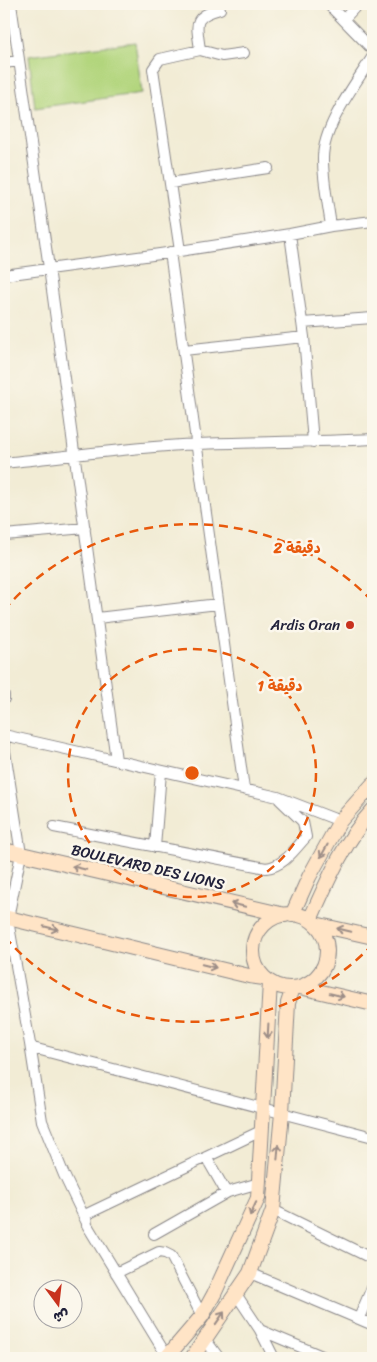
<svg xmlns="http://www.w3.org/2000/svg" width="377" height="1362" font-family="Sriracha,'Playpen Sans Arabic',sans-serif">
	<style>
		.green { fill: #b2d57d; stroke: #6a7c5c }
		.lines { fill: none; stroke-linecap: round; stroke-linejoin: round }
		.minor-casing { stroke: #8a8788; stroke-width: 12 }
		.secondary-casing { stroke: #8a8788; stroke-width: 16 }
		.minor { stroke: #fff; stroke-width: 10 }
		.secondary { stroke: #ffe4c6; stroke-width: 14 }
		.oneway { stroke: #9c8d87 }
		.ring { fill: none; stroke: #e8590c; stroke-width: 2.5; stroke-dasharray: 9 6 }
		.poi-dot { fill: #c8321e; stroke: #fbf7ec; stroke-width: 2 }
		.labels { text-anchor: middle; stroke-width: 5; stroke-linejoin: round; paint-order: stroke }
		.poi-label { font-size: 15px; fill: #22223b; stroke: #fbf7ec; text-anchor: end }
		.street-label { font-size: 15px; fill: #22223b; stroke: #fbf7ec }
		.centre { fill: #e8590c; stroke: #fbf7ec; stroke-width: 2.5 }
		.ring-label { font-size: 15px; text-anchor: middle; font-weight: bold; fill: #e8590c; stroke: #fbf7ec; stroke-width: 5; stroke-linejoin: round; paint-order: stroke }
	</style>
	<rect width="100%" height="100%" fill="#fbf7ec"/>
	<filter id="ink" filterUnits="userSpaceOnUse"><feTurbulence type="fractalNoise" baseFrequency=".02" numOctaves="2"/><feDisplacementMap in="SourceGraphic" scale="10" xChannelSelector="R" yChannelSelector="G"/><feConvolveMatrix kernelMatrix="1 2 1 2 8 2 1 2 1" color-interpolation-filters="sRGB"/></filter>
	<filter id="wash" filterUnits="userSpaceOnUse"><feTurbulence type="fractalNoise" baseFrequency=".0096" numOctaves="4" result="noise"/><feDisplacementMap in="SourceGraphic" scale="20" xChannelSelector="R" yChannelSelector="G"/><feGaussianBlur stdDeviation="1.12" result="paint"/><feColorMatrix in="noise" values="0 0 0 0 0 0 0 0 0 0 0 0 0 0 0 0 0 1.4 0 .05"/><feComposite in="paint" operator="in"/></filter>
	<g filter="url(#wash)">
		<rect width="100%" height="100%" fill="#f2ecd5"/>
		<path class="green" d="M135,42L142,93L35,108L29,56Z"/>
	</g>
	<g filter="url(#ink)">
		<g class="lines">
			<defs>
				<path id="minor" d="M11,4L49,268L116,760
					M328,4L373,50
					M344,19L358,4
					M200,50L222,56L244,53
					M4,63L19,61
					M170,183L268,168
					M331,226C328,204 323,181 323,160C322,127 356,83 373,56
					M290,234L304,337L313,442
					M180,251L153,69L160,59L200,50C197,24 191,17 220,9
					M170,252L244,789
					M4,275L160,254L290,234L331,226L373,221
					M302,323L373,318
					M184,350L304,337
					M4,463C68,456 133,447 198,444C256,442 315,442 373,439
					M4,535L85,528
					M97,618L218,604
					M4,695V699
					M4,735L278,797L340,821
					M4,745L21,854L8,918L9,926L30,1044L33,1048L373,1137
					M54,827L266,868C284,866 294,850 306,837L303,822L280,800
					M155,847L161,772
					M30,1044L42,1121L64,1175L86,1221
					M206,1157L226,1192H228L259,1183
					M273,1210L373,1259
					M154,1234L228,1192
					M116,1273L159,1252L165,1253L171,1256L202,1316
					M250,1273L373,1325
					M236,1294L260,1330L274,1358
					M359,1318L373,1285
					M260,1330L327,1358
					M205,1339L219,1358
					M168,1358L87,1225L86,1217L87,1214L263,1130"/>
				<path id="secondary" d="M4,850L285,915
					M253 951a37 37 0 1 1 74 0a37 37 0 1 1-74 0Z
					M292,915L309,877L340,821L373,784
					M4,917L249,976L264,978
					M310,920C327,882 344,841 373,810
					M315,924L373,937
					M300,987L373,1004
					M166,1358L202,1316L214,1294L258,1198L270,982
					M192,1358L250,1273L273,1210L282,1113L288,1003L293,988"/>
			</defs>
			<use href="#minor" class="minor-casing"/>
			<use href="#secondary" class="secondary-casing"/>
			<use href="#minor" class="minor"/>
			<use href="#secondary" class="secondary"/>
		</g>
		<defs><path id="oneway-shaft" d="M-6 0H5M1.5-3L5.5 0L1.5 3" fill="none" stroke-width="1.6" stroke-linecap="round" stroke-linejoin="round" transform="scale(1.25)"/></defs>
		<g class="oneway">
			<use href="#oneway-shaft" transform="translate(324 851) rotate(119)"/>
			<use href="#oneway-shaft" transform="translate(79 868) rotate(-167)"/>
			<use href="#oneway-shaft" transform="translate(238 905) rotate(-167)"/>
			<use href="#oneway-shaft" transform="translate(51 928) rotate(14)"/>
			<use href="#oneway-shaft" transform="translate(344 930) rotate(-167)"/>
			<use href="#oneway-shaft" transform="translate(209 966) rotate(14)"/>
			<use href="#oneway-shaft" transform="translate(337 995) rotate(13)"/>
			<use href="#oneway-shaft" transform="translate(268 1031) rotate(93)"/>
			<use href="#oneway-shaft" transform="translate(278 1152) rotate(-85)"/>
			<use href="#oneway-shaft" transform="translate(253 1209) rotate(115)"/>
			<use href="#oneway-shaft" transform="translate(220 1318) rotate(-55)"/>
		</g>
	</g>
	<g class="ring">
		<circle cx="192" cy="773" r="124"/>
		<path d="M373 944A249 249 0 0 1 4 936M4 610A249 249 0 0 1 373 602"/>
	</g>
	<circle class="poi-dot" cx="350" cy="625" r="5"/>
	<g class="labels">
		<g class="poi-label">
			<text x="340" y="630">Ardis Oran</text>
		</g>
		<g class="street-label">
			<text transform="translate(148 867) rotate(13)" y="5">BOULEVARD DES LIONS</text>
		</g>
	</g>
	<circle cx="192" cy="773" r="8" class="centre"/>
	<g class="ring-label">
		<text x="297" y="553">2 دقيقة</text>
		<text x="280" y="691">1 دقيقة</text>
	</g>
	<rect width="377" height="1362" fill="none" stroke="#fbf7ec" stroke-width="20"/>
	<g transform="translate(58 1304) rotate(165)"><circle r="24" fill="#fbf7ec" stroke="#a4a2a5"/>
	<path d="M0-4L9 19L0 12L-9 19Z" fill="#c8321e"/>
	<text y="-8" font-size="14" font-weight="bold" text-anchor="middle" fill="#22223b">ش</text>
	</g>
</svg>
